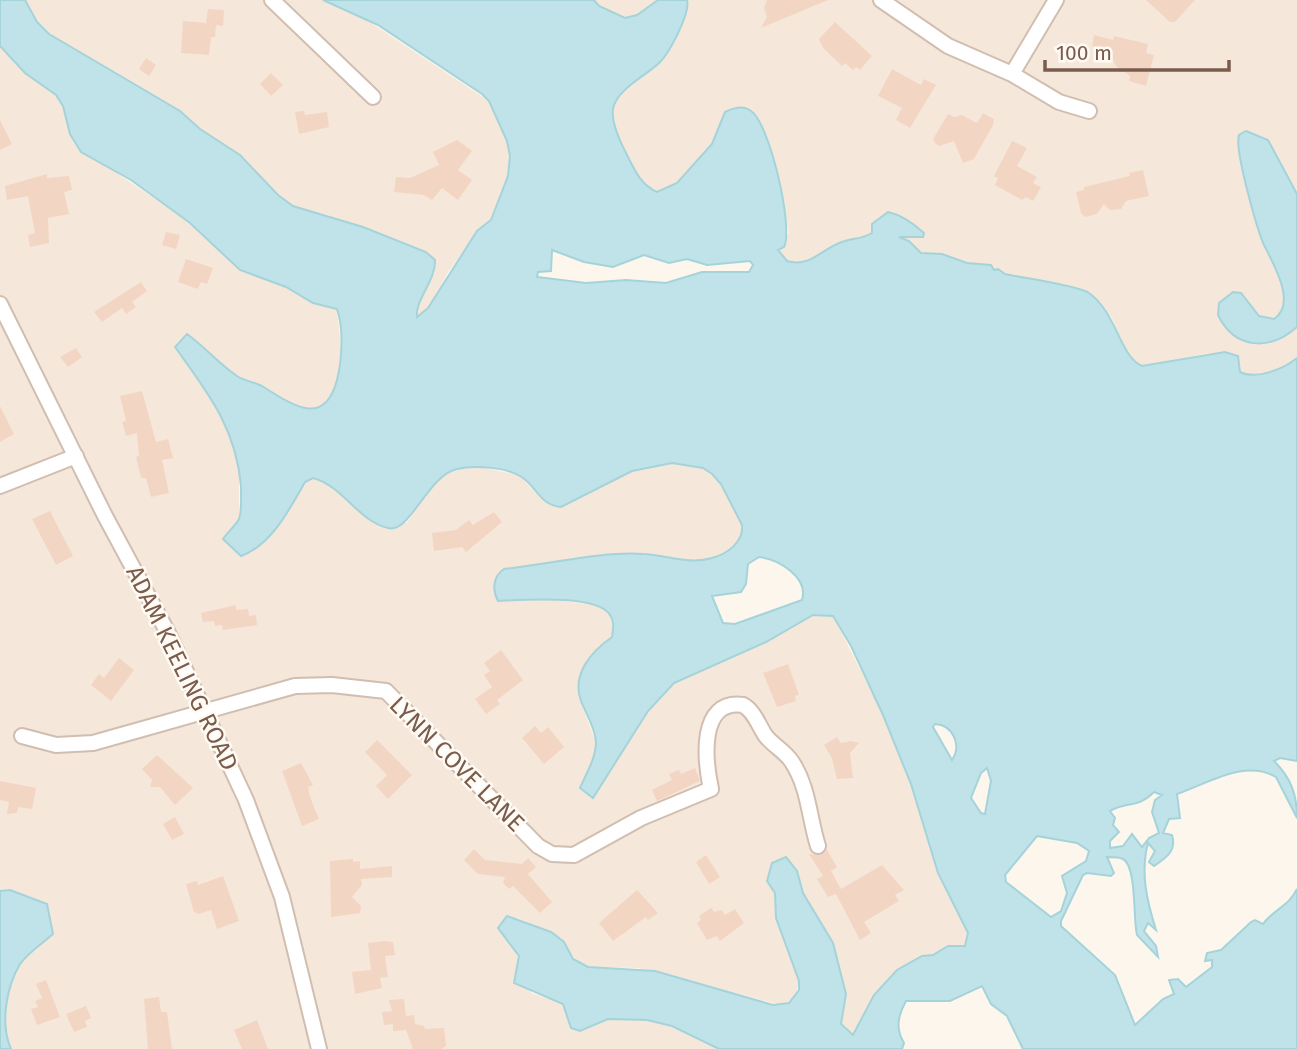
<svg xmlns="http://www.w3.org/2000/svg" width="1297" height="1049" font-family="'Fira Sans',sans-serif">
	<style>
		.residential { fill: #f5e8da }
		.water { fill: #bfe3e8; stroke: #a5d3da; stroke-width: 2; fill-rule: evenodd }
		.building { fill: #f3d5c3 }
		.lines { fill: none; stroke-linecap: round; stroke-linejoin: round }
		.street-casing { stroke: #d1beb0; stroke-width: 18 }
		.street { stroke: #fff; stroke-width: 14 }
		.labels { text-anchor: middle; stroke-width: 5; stroke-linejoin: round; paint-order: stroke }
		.street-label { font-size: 24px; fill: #7a5c4d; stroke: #fffaf3 }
	</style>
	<rect width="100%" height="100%" fill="#fdf6ec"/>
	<path class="residential" d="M25,0H323L359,15L489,101L507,141L510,156L508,176L497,207L491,220L477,231L449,271L428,308L417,318L419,304L435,272L328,215L293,206L278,195L240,155L200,129L180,111L49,34L37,21Z
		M594,0H658L637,15L625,18L599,6Z
		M687,0H1297V194L1285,174L1249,197L1264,244L1288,285L1290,296L1286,311L1275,319L1259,316L1254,310L1218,315L1297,325V358L1278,370L1247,375L1240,372L1238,363L1209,353L1142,367L1128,355L1112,318L1103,305L1087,291L1005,274L999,269L994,271L991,265L967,263L942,254L921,253L909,241L899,238L922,237L872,233L863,239L843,241L808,262L787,261L778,250L789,233L781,189L741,108L726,112L712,144L677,183L657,192L649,188L640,179L626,154L616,130L613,109L617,98L662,61L689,4Z
		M0,46L25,73L56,95L63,106L74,144L190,223L240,270L286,287L313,303L337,309L341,349L338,377L331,398L321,407L306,409L287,403L259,384L236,375L187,334L175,347L208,393L227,425L233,441L239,469V520L223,540L240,556L284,518L305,482L313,478L331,486L369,519L407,523L429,488L447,473L458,468H485L519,475L543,501L561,507L632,471L672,463L703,468L721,484L742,525L743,532L734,546L716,557L698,562L643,554L603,555L566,562L498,601L546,599L595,605L610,613L614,622L612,637L601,645L579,697L596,743L594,757L580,788L593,797L648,711L674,683L766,642L813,615L833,616L883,715L911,784L938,873L968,933L966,946H948L933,955L922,956L874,995L854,1036L841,1024L846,994L833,943L802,893L797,871L775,893L776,918L799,981L795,999L781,1005L638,968L588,967L573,959L564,942L551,932L518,918L513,945L531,993L563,1004L581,1031L608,1019L647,1020L672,1026L719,1049H11L6,1042L3,1003L21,963L53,934L10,890L0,891Z"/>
	<path class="water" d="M0,0H25L37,22L49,34L180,111L200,129L240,155L278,195L293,206L363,227L426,252L435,260C436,281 415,299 417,317L428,308L477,231L491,220L508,176L510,156L507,141L489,101L482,94L378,25L323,0H594L599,6L625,18L637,15L658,0H687C691,12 669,54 659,63C647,75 616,90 613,109C611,123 621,143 627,155C635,171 641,185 657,192L677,183L712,144L725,112C733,108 744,105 751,111C769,122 794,227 784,247L778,250L787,261C812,268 822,247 845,241C855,238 862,239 872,233V224L888,212C902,215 913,223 924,233L923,237H899L909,241L921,253L942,254L967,263L991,265L994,270L998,269L1005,274C1023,278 1077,285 1089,293C1117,313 1120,357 1142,366L1225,352L1238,356L1240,372C1256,380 1284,369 1297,358V761L1280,758L1274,761C1291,778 1297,794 1297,818L1276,777C1245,759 1209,783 1177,794L1180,818L1169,819L1163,833L1172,835C1177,851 1166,858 1154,866L1149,862L1155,851L1148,843C1140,873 1147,901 1156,930L1148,923L1144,931L1156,946L1158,957L1137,935C1133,921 1137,866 1123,859C1119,857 1111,857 1107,857L1114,873L1111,876L1087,873L1083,875L1061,921V926L1115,975L1135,1025L1163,999L1174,994L1169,980L1178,979L1186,987L1212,967V960L1205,961L1207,953L1221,950L1251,922L1255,920L1263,924C1273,910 1289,906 1297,889V1049H1023L1007,1016L991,1004L982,986L950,1001H906C898,1016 895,1028 904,1043L902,1049H719L672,1026L647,1020L608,1019L580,1031L571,1028L563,1004L514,983L519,956L498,928L507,916L551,932L564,942L573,959L588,967L655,971L773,1005L789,1003L799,990V981L776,918L775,893L767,881L772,863L786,857L797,871L803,893L833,943L846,994L841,1024L853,1035L874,995L897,970L922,956L933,955L948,946H965L968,933L938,873L911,784L883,715L851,646L833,616L813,615L766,642L674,683L648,711L593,798L580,788C586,774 596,758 596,742C595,727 586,714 581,701C571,674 592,651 612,637C613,629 615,622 610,615C597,594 522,600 498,601C492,590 493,576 504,569C546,565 602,551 643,554C667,555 688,565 712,558C727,554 744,542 742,525L721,484L712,474L703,468L672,463L632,471L561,507C539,505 537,486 520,476C505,467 473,465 457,469C428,475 410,534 388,528C358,521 343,486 313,478L305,482C290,508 272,545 241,556L223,539C227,533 236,525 239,519C242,511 241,495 241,486C236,428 208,393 175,347L187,334C204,346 219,364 237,376C245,381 254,382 262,386C291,404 324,429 337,380C342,360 344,329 337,309L313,303L286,287L240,270L190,223L131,180L81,152L70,134L63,106L56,95L25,73L0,46ZM552,250L584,262L613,267L644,255L669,263L687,259L707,265L750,261L753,265L749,272H702L666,283L626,280L586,283L537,277L538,272L551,271ZM759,557C778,559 809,577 802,600L735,624L723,623L712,596L741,592L746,584L748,564ZM935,724C953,725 962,745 952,760L933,727ZM987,768L991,781L985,814L981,813L971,798L981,773ZM1154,792L1162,795L1155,800L1152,812L1159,833L1149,838L1142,847L1132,834L1123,846L1110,848V841L1119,832L1113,825L1115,818L1110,811C1126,801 1137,809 1154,792ZM1037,836L1077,843L1089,851L1086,861L1062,876L1067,893L1061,911L1051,917L1006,882L1005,875Z
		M1246,131L1268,140L1297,194V327C1270,351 1235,350 1218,315L1219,303L1233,292L1241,293L1259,316L1274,319C1297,304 1274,265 1264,245C1257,229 1234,149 1239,135Z
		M10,890L47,904L53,934C43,943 28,953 20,964C6,988 0,1024 11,1049H0V891Z"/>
	<path class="building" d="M767,0H828L761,28L767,17L764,8Z
		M1146,0H1195L1175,22H1170Z
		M208,9L224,10L223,26L216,25L215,37H211L209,55L181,53L183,21L206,23Z
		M835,22L872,56L860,70L856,67L853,70L845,63L842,66L823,48L819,39Z
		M1094,35L1113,40L1114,36L1148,44L1146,53L1154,55L1146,86L1129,81L1130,76L1116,66L1107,51L1092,47Z
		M146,58L156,65L149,76L139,69Z
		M892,69L921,85L924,79L936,85L910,128L896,120L902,108L878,96Z
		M271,73L283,85L271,96L260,84Z
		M304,111L305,115L327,112L329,127L299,134L295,112Z
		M983,113L994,119L993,125L974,159L963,163L954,141L939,146L935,143L933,139L948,114L954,117L962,115L977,123Z
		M0,120L12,144L0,150Z
		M457,140L472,151L458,170L472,180L458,200L442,188L432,200L424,195L394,192L396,177L410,178L439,165L433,152Z
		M1012,141L1027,148L1017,166L1037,177L1033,183L1041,187L1033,201L1026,197L1022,200L995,185L998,178L994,176Z
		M1143,170L1149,196L1126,201L1121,209L1110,210L1104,204L1097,214L1085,217L1081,213L1076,192L1084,190V187L1130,176L1129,173Z
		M47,174V178L69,176L72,190L64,192L69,214L48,218L49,243L30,247L28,235L35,233L28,196L7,200L5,186Z
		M166,232L180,235L176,249L162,245Z
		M186,259L213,268L207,284L201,282L198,289L178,282Z
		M141,282L147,291L132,302L136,307L126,314L122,308L102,322L94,312Z
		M76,348L82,357L68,367L60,357Z
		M142,391L156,442L168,439L173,458L162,460L169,493L151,497L146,478H141L136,457L139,456L137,433L126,436L122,422L126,421L120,396Z
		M0,406L14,434L0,442Z
		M50,511L73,556L56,565L32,519Z
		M494,512L502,522L466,552L462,547L434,551L432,533L456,530L469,520L473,525Z
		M236,605V610L248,609L249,616L256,615L257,625L223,630L222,625L215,626L214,621L203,622L201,613Z
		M501,650L523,680L497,700L500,704L486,714L475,699L492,687L484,675L490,671L484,663Z
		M119,658L134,670L111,701L91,685L99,674L104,678Z
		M788,664L799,695L795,696L796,701L777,707L763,673Z
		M535,726L541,733L548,727L564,747L544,764L522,738Z
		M837,737L841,743L851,741L859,743L850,753L853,778L837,779L832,758L824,745Z
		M377,740L412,775L388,799L376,786L387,775L365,752Z
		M157,755L193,788L175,805L160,787H150L152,780L142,769Z
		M301,763L313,785L308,787L310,797L319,819L302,826L282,771Z
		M695,768L700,781L657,801L652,790L672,780L669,774L679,770L681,774Z
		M0,781L36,788L32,809L18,807L17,813L7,814L9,802L0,800Z
		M175,817L184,834L172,840L163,824Z
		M474,849L485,860L522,864L528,858L536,867L528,874L552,902L540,913L513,886L509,889L503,883L505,877L478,874L464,860Z
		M827,850L837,867L831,871L841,889L882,865L904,890L895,895L899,901L864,922L871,933L860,940L836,894L828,897L817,879L823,876L809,854L820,855Z
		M706,855L720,877L709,884L696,862Z
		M353,859V862L360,861V869L392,866V877L361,879L362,885L352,897L361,906L360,913L331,917L330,861Z
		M223,876L239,921L217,929L211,910L199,914L194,912L186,884L197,881L198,885Z
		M637,890L658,913L648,920L646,917L613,941L599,923Z
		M711,908L714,912L721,910L725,915L735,909L744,923L720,941L717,936L707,940L697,923L701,920L699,916Z
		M384,941L393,942L395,955L385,956L388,977L380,978L382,988L355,994L352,972L371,970L368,943Z
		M46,980L60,1017L37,1025L31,1009L38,1007L35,1001L42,998L36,984Z
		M159,997L161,1012H167L172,1049H148L144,999Z
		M404,999L406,1016L414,1015L415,1024L424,1026L425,1029L444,1028L446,1046L441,1049H413L406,1030L393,1031V1024L384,1025L382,1012L392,1011L389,1000Z
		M86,1006L91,1018L85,1021L87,1027L74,1032L66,1014Z
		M257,1020L268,1049H242L234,1030Z"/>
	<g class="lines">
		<defs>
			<path id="street" d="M272,0L373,97
				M881,0L948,46L1012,74L1059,102L1089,111
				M1012,74L1056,0
				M0,304L104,514L168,633L246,800L282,897L319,1049
				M0,486L76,456
				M22,736L56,745L93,743L295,686L332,685L386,691L538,846L552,854L574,855L641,818L711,789C705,761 698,699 743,705C754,711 758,724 765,735C772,745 785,751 792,762C809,788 809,818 818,846"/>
		</defs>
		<use href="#street" class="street-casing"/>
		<use href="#street" class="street"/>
	</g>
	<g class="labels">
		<g class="street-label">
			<text transform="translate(182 668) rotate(64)" y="8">ADAM KEELING ROAD</text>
			<text transform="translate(457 764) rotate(45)" y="8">LYNN COVE LANE</text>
		</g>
	</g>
	<path d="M1045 60v10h184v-10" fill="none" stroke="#7a5c4d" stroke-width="3.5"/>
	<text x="1056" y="60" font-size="21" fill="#7a5c4d" stroke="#fffaf3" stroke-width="5" paint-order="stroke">100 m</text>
</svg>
